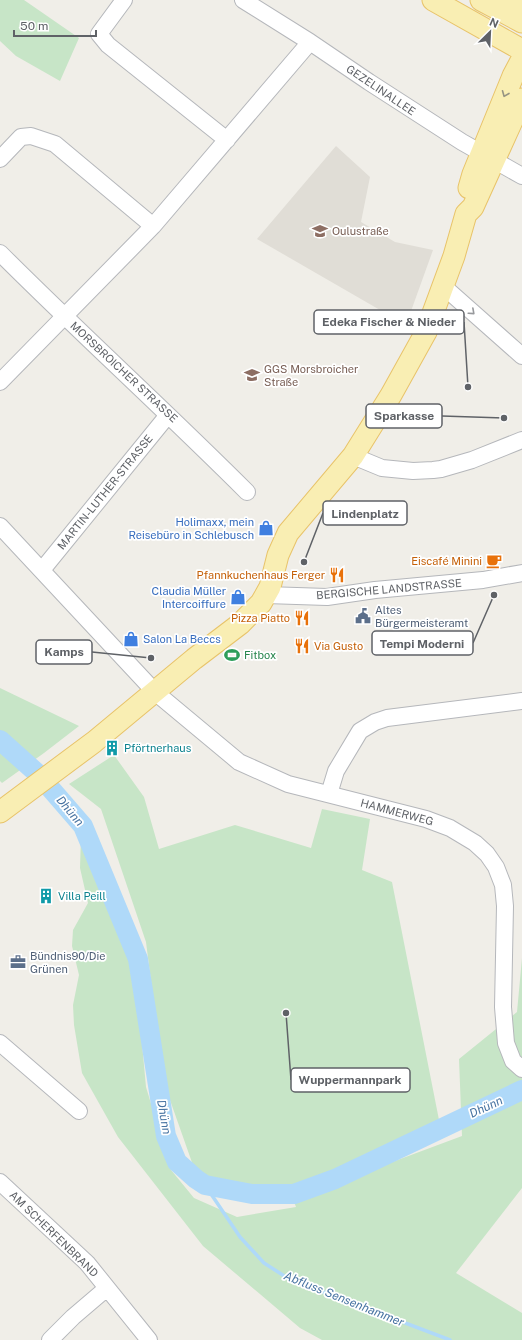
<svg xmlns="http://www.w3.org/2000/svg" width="522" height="1340" font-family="'Public Sans',sans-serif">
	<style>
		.education { fill: #e0ddd6 }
		.green { fill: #c7e5c7 }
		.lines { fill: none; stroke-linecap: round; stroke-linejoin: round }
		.stream { stroke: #afd9f9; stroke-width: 3.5 }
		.river { stroke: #afd9f9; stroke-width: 20 }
		.minor-casing { stroke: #b5b7bb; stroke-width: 18 }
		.major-casing { stroke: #e8c369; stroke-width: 23 }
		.minor { stroke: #fff; stroke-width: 16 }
		.major { stroke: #f9eeb3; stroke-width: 21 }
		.oneway { stroke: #959382 }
		.oneway2 { stroke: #97999c }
		.labels { text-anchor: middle; stroke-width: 3.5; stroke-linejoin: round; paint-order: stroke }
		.street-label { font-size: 11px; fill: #5f6267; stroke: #fff }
		.education-label { font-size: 11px; fill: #785e54; stroke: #fff; text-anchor: start }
		.shop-label { font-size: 11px; fill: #366cbe; stroke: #fff; text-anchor: end }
		.food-label { font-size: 11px; fill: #c56008; stroke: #fff; text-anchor: end }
		.service-label { font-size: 11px; fill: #4e5e75; stroke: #fff; text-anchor: start }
		.leisure-label { font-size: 11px; fill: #27864d; stroke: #fff; text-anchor: start }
		.culture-label { font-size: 11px; fill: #0d838f; stroke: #fff; text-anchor: start }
		.water-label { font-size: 12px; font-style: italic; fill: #4874a2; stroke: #fff }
		.leader { fill: none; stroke: #5f6267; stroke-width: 1.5 }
		.callout-dot { fill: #5f6267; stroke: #fff; stroke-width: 1.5 }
		.callout { fill: #fff; stroke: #5f6267; stroke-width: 1.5 }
		.callout-label { font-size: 12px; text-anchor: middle; font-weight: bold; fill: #5f6267 }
	</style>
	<rect width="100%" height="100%" fill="#f0eee8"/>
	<path class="education" d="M336,146L370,177L361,222L395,242L433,250L406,325L257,239Z"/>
	<path class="green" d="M0,0H24L79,38L60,81L16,56L0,41Z
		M0,688L79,726L44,753L2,783L0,781Z
		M114,755L144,797L159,849L235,825L311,848L322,809L370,819L362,870L392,882L441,1130L327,1180L260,1198L195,1171L164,1083L146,942L101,809L69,784Z
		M89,834L96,856L111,888L130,938L137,989L146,1087L171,1170L194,1198L237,1217L296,1207L293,1199L462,1136L459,1059L517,1012L522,958V1188L456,1273L522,1313V1340H322L300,1328L203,1246L118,1137L82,1073L74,1025L73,1005L79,975L72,946L73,930L88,903L80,868L81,836Z"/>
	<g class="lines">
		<path class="stream" d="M205,1185L240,1237L264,1263L289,1279L450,1340"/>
		<path class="river" d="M0,740L38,774L83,826L138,959L166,1136L177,1162L196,1179L205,1185L252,1194H294L335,1179L522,1090"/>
		<defs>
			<path id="minor" d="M124,0L99,34L108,45L227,140
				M243,0L310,42L369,82L462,142L522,176
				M0,159L21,137L31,136L55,144L153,226
				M0,253C81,334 166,411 247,492
				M443,286L522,356
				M0,382L153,226L310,42
				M353,456L382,468L413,471L433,470L441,469L472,460L522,440
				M0,526L155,692L239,762L288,784L426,819L450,828L475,843L487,854L496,867L503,885L505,906L503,1007L506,1043L513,1061L522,1069
				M42,570L168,415
				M266,595L327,597L375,590L483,580L522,573
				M329,794L336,771L360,731L375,722L387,718L522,701
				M0,1043L79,1111
				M0,1182L87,1263L149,1340
				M50,1340L73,1317L107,1288"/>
			<path id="major" d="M433,0L522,50
				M481,0L522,22
				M489,2H522
				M469,188L473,174L513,76L522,59
				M0,812L94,742L194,659L240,624L261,603L270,587L278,555L288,533L353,456L391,395L426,332L454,256L466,214L473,207L522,99"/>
		</defs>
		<use href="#minor" class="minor-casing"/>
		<use href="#major" class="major-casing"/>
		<use href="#minor" class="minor"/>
		<use href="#major" class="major"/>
	</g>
	<defs><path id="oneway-chevron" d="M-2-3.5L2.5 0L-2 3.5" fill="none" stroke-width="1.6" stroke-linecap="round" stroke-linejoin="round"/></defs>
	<use class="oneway" href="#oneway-chevron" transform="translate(505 94) rotate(112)"/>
	<use class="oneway2" href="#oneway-chevron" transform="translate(472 312) rotate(42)"/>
	<defs>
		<symbol id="school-bare" viewBox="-9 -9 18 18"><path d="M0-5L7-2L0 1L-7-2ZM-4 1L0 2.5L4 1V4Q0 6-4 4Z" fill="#8d6e63" stroke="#fff" stroke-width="2.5" paint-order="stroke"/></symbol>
		<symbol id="shop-bare" viewBox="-9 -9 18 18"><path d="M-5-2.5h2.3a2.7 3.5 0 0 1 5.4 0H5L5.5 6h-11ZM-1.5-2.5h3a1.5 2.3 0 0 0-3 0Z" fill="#3f7fe0" stroke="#fff" stroke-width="2.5" paint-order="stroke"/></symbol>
		<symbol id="cafe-bare" viewBox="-9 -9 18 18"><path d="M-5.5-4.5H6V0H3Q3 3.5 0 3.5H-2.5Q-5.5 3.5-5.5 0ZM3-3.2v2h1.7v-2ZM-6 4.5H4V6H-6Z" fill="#e8710a" stroke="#fff" stroke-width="2.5" paint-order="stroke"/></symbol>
		<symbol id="restaurant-bare" viewBox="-9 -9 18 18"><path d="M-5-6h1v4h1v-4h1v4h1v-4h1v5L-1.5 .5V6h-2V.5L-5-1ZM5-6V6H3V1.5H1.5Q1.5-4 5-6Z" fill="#e8710a" stroke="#fff" stroke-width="2.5" paint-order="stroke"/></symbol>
		<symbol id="civic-bare" viewBox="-9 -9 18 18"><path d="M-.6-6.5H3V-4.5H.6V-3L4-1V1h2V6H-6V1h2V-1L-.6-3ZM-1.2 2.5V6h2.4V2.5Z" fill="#5c6f8a" stroke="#fff" stroke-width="2.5" paint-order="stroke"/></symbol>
		<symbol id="stadium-bare" viewBox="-9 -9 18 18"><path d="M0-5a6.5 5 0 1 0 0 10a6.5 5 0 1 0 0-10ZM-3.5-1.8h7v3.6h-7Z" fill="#2e9e5b" stroke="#fff" stroke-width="2.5" paint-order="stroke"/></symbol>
		<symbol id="building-bare" viewBox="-9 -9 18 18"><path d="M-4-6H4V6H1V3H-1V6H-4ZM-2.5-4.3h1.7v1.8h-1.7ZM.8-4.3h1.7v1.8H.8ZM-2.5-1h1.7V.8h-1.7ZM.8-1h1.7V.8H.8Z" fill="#0f9aa8" stroke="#fff" stroke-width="2.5" paint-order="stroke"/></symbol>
		<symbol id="office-bare" viewBox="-9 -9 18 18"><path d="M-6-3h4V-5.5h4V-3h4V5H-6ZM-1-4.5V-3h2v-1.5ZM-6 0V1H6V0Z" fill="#5c6f8a" stroke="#fff" stroke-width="2.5" paint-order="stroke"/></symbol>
	</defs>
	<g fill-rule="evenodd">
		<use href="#school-bare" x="309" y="220" width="22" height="22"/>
		<use href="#school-bare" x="241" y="364" width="22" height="22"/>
		<use href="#shop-bare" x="255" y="517" width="22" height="22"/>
		<use href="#cafe-bare" x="483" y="550" width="22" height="22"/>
		<use href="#restaurant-bare" x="326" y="564" width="22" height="22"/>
		<use href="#shop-bare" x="227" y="586" width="22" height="22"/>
		<use href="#civic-bare" x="352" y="605" width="22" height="22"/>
		<use href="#restaurant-bare" x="291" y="607" width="22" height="22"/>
		<use href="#shop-bare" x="120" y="628" width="22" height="22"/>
		<use href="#restaurant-bare" x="291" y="635" width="22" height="22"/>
		<use href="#stadium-bare" x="221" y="644" width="22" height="22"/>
		<use href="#building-bare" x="101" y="737" width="22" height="22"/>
		<use href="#building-bare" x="35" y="885" width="22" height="22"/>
		<use href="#office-bare" x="7" y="951" width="22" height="22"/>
	</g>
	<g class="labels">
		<g class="street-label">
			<text transform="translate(381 90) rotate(34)" y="4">GEZELINALLEE</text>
			<text transform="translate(124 372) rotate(43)" y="4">MORSBROICHER STRASSE</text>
			<text transform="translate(105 492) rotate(-51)" y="4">MARTIN-LUTHER-STRASSE</text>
			<text transform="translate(389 589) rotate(-5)" y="4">BERGISCHE LANDSTRASSE</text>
			<text transform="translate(397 812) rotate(15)" y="4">HAMMERWEG</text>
			<text transform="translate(54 1234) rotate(44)" y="4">AM SCHERFENBRAND</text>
		</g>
		<g class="education-label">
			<text x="332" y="235">Oulustraße</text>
			<text x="264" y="373">GGS Morsbroicher<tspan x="264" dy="13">Straße</tspan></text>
		</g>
		<g class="shop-label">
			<text x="254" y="526">Holimaxx, mein<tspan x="254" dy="13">Reisebüro in Schlebusch</tspan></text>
			<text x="226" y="595">Claudia Müller<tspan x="226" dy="13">Intercoiffure</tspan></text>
			<text x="143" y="643" text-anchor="start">Salon La Beccs</text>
		</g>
		<g class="food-label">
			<text x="482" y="565">Eiscafé Minini</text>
			<text x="325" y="579">Pfannkuchenhaus Ferger</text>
			<text x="290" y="622">Pizza Piatto</text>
			<text x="314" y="650" text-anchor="start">Via Gusto</text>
		</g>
		<g class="service-label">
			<text x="375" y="614">Altes<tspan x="375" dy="13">Bürgermeisteramt</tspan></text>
			<text x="30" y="960">Bündnis90/Die<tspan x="30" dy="13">Grünen</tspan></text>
		</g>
		<g class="leisure-label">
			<text x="244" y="659">Fitbox</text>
		</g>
		<g class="culture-label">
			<text x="124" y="752">Pförtnerhaus</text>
			<text x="58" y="900">Villa Peill</text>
		</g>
		<g class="water-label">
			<text transform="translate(70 811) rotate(50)" y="4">Dhünn</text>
			<text transform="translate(486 1107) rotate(-25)" y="4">Dhünn</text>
			<text transform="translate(164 1117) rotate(80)" y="4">Dhünn</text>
			<text transform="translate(344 1299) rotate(22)" y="4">Abfluss Sensenhammer</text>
		</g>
	</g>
	<path class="leader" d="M468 387L464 322M504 418L442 416M304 562L323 513M494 595L473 643M151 658L92 652M286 1013L291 1080"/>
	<g class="callout-dot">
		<circle cx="468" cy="387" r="4"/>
		<circle cx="504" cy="418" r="4"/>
		<circle cx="304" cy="562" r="4"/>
		<circle cx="494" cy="595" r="4"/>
		<circle cx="151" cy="658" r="4"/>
		<circle cx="286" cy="1013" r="4"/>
	</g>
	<g class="callout">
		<rect x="314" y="310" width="150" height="24" rx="4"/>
		<rect x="366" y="404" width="76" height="24" rx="4"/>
		<rect x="323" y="501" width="84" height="24" rx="4"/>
		<rect x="372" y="631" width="101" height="24" rx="4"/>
		<rect x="36" y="640" width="56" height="24" rx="4"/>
		<rect x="291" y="1068" width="119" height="24" rx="4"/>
	</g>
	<g class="callout-label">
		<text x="389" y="326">Edeka Fischer &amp; Nieder</text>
		<text x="404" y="420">Sparkasse</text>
		<text x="365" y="518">Lindenplatz</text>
		<text x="422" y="648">Tempi Moderni</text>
		<text x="64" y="656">Kamps</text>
		<text x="350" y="1084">Wuppermannpark</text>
	</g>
	<g transform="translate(490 32) rotate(24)" stroke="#ffffff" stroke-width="3" paint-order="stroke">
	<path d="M0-3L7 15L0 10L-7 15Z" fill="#5f6267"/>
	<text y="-6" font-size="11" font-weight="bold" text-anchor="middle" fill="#5f6267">N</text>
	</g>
	<path d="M14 30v6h82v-6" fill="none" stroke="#5f6267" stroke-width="2"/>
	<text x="20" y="30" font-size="12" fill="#5f6267" stroke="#ffffff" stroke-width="3" paint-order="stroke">50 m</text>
</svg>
